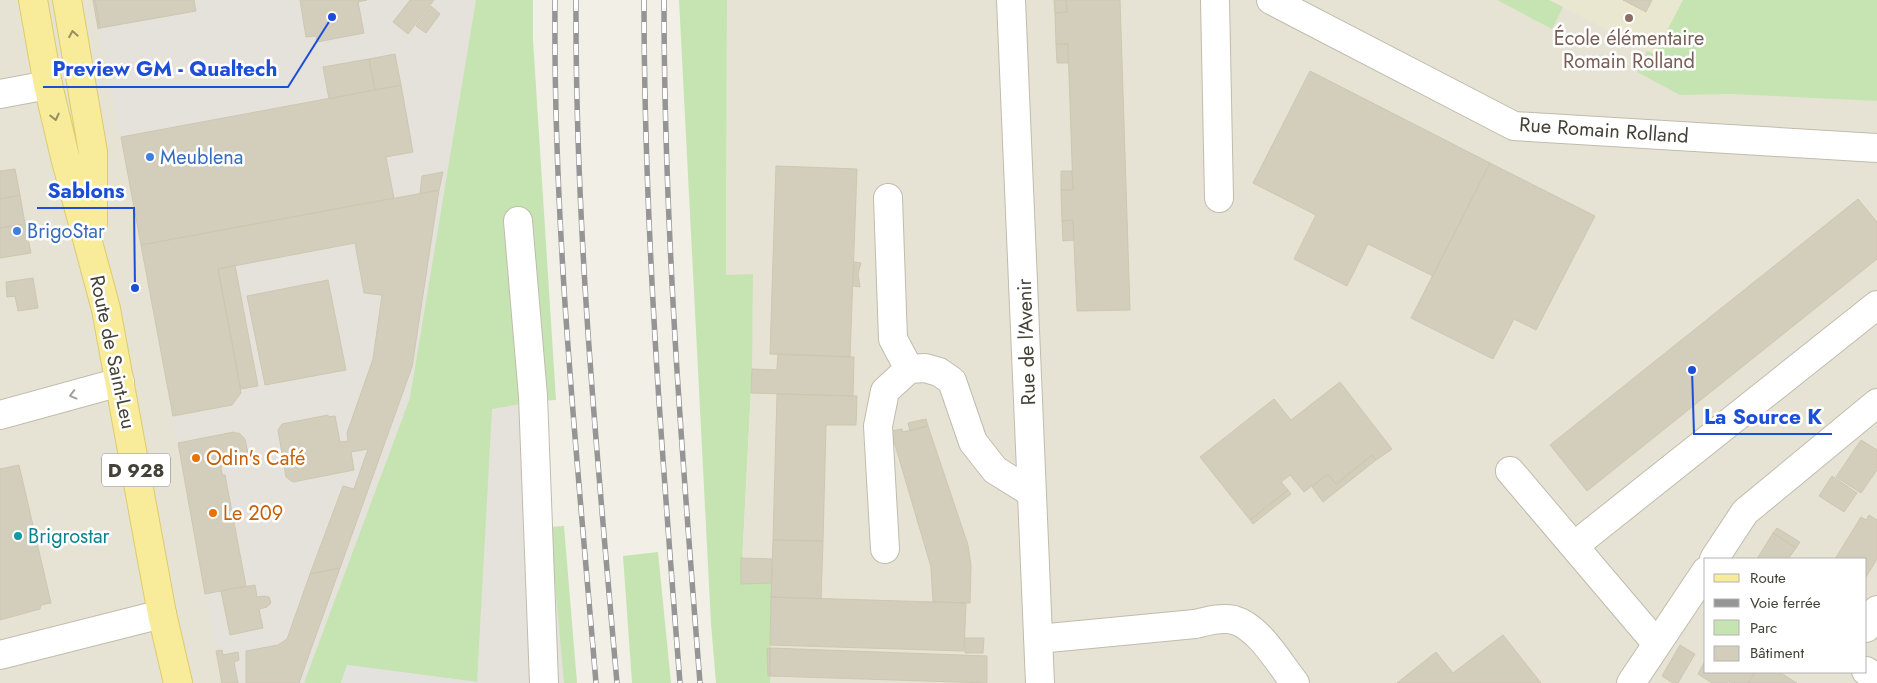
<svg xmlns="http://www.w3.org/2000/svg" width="1877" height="683" font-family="Jost,sans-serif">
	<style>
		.residential { fill: #e6e3d5; fill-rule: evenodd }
		.industrial { fill: #e4e2db }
		.education { fill: #eae7d1 }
		.green { fill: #c5e4b1 }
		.parking { fill: #e3e2de }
		.building { fill: #d3cebc; stroke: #cdc7b0 }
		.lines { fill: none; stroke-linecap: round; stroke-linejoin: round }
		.minor-casing { stroke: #c0bcac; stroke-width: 30 }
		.major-casing { stroke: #dccc6a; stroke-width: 30 }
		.minor { stroke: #fff; stroke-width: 28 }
		.major { stroke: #f8ec9a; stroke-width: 28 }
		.rail-casing { stroke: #959595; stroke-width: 5.5 }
		.rail { stroke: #fff; stroke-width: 4; stroke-dasharray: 11; stroke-linecap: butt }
		.oneway { stroke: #958e63 }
		.oneway2 { stroke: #a2a09a }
		.education-dot { fill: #8d6e63; stroke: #fff; stroke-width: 2 }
		.shop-dot { fill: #3f7fe0; stroke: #fff; stroke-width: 2 }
		.food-dot { fill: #e8710a; stroke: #fff; stroke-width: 2 }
		.culture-dot { fill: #0f9aa8; stroke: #fff; stroke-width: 2 }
		.labels { text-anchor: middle; stroke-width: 5; stroke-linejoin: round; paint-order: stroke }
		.shield { fill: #fff; stroke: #7c7a72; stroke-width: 1 }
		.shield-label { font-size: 19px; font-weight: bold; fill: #444136 }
		.education-label { font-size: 20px; fill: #785e54; stroke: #fff }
		.street-label { font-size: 20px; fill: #444136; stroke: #fff }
		.shop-label { font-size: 20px; fill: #366cbe; stroke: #fff; text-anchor: start }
		.food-label { font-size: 20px; fill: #c56008; stroke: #fff; text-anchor: start }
		.culture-label { font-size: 20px; fill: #0d838f; stroke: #fff; text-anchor: start }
		.leader { fill: none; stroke: #1d4ed8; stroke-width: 2 }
		.callout-dot { fill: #1d4ed8; stroke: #fff; stroke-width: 2 }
		.callout-label { font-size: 21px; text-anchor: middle; font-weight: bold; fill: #1d4ed8; stroke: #fff; stroke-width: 5; stroke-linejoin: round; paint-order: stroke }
	</style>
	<rect width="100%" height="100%" fill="#f2f0e6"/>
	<path class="residential" d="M0,0H511V54L564,683H0Z
		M727,0H1877V683H768L771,583L741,584L751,393L753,275H726ZM1706,559H1866V672H1706Z"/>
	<path class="industrial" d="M93,0H511V54L565,683H222L121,137Z"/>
	<path class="education" d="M1549,0H1683L1655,54Z"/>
	<path class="green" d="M476,0H533V40L556,400L539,401L492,409L477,682L347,665L341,683H304L410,398Z
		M679,0H727L726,275L753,274L752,369L741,583H772L770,683H716L711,624Z
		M1497,0H1549L1563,7L1552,29Z
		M1683,0H1877V101L1732,94L1680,95L1637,72L1647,51L1655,54Z
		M564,526L577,683H564L550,527Z
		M658,552L671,683H632L623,556Z"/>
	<path class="parking" d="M347,665L477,682L485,683H341Z"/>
	<path class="building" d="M93,0H95L100,28L98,29Z
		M95,0H194L196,11L100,28Z
		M300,0H367L358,2L364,33L317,42L316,36L306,37Z
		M410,0H434L408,34L393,22Z
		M1054,0H1066L1067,12L1055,13Z
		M1066,0H1120L1130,310L1077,311L1073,220L1062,221L1061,190H1073L1068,44H1056L1055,13L1067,12Z
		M1623,0H1652L1646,12Z
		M431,6L440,14L426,33L416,26Z
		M1056,44H1068V63H1057Z
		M395,54L401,85L375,90L369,59Z
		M369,59L375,90L329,99L323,67Z
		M1310,71L1490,163L1433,276L1368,244L1347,286L1294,259L1316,215L1253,183Z
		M401,85L413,152L386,157L394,198L141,245L121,137Z
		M1490,163L1595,216L1536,330L1514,319L1493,359L1411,318Z
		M776,166L857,169L850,357L770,354Z
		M15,169L20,195L0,199V171Z
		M1061,171H1072L1073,190H1061Z
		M443,172L439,190L420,194L422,176Z
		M439,190L412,367L340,568L310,574L343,486L354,489L368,449L351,452L354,470L293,482L286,477L278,430L282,424L328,415V417L335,416L340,442L348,441L347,433L373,359L382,295L364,293L355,243L218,269L241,393L232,405L173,416L141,245Z
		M20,195L25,224L0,228V199Z
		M1858,199L1877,222V259L1587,491L1550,445Z
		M1073,220L1074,240L1063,241L1062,221Z
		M25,224L31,253L0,258V228Z
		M854,262L861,263L858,274L860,287L853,286Z
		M235,265L258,386L241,389L218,269Z
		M33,278L38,308L18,311L15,296L7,297L6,282Z
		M328,280L346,370L265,385L247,296Z
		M778,354L854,357L853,396L751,393L752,369L777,370Z
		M1340,382L1392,449L1376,460L1372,455L1336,484L1328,474L1304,492L1290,475L1281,482L1288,490L1250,520L1200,457L1274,399L1291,420Z
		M777,394L857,396L856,425H826L823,541L773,540Z
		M926,419L928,426L910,431L908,423Z
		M928,426L968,545L971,565L970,603L933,602L931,567L891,431L902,429L903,432Z
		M234,432L235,433H239L245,439L249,458L241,459L242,462L234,463L233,454L228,455L229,464L221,466L222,475H225L246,586L205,594L178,443Z
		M1861,440L1877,450V470L1861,493L1836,477Z
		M233,454L234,463L229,464L228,455Z
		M1372,455L1376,460L1323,502L1312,487L1328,474L1336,484Z
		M19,465L51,603L41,605L40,609L0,620V469Z
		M1832,476L1857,493L1844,512L1819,496Z
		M1288,490L1291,494L1253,524L1250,520Z
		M1869,515L1877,520V559L1866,577V559H1835L1861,517L1866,520Z
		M1777,528L1800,542L1796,548L1773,533Z
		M1773,533L1796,548L1788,559H1757Z
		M773,540L823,541L821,599L771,597Z
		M741,558L772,559V583L741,584Z
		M340,568L299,683H246V651L278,645L287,639L310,574Z
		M255,585L257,597L264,596L269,597L271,603L267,607L259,609L263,628L230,635L221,591Z
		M771,597L966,603L964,651L770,645Z
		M1503,635L1541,683H1397L1436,652L1453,673Z
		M965,638H984L983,653H965Z
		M1680,645L1695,654L1678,683H1673L1662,676Z
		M770,648V676H768L767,649Z
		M770,648L987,656V683L770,676Z
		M222,650L223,655L238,652L239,660L234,662L238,683H222L216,651Z
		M1706,659V672H1755L1748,683H1730L1728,681L1727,683H1712L1698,674Z
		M1755,672H1779L1797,683H1748Z"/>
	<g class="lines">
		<defs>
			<path id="minor" d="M1011,0L1040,683
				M1215,0L1219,198
				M1271,0L1514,126L1877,148
				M0,94L48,85
				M888,198L893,339L909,369
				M518,221L533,396L544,683
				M0,415L120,382
				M1510,471L1657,644
				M1574,546L1877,305
				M885,549L878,426L885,391L909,369L925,368L939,372L952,381L973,442L995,470L1032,493
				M1714,559L1745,512L1877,403
				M1866,628L1877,610
				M1038,639L1195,624C1208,621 1221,617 1234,620C1259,627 1279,663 1295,683
				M0,655L162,614
				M1866,671L1877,678
				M1631,683L1706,571"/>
			<path id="major" d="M33,0L48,85L65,157L106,309L162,614L178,683
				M67,0L93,152V223"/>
		</defs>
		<use href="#minor" class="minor-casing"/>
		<use href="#major" class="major-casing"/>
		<use href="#minor" class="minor"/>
		<use href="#major" class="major"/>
		<defs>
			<path id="rail" d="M555,0C553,228 577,456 596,683
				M576,0C575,228 597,456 617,683
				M644,0C644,228 662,456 680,683
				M664,0C664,228 682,456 700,683"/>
		</defs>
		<use href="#rail" class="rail-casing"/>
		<use href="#rail" class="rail"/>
	</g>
	<defs><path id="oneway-chevron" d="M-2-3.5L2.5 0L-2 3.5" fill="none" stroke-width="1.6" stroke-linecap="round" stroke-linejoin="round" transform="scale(1.25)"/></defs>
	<g class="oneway">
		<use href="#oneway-chevron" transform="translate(73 34) rotate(-100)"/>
		<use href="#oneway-chevron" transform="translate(55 117) rotate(77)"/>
	</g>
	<use class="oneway2" href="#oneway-chevron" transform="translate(73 395) rotate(165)"/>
	<circle class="education-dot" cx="1629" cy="18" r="5"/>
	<g class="shop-dot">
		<circle cx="150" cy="157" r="5"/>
		<circle cx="17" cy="231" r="5"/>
	</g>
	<g class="food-dot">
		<circle cx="196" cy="458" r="5"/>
		<circle cx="213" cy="513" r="5"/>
	</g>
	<circle class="culture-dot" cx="18" cy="536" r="5"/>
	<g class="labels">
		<rect class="shield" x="102" y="453.5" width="68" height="33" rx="4"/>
		<g class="shield-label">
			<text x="136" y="477">D 928</text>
		</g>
		<g class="education-label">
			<text x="1629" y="45">École élémentaire<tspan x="1629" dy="23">Romain Rolland</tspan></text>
		</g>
		<g class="street-label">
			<text transform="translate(1604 130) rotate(4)" y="7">Rue Romain Rolland</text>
			<text transform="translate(1026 342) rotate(-92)" y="7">Rue de l'Avenir</text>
			<text transform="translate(113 352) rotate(78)" y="7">Route de Saint-Leu</text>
		</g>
		<g class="shop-label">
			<text x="160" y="164">Meublena</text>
			<text x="27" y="238">BrigoStar</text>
		</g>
		<g class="food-label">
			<text x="206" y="465">Odin's Café</text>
			<text x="223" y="520">Le 209</text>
		</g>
		<g class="culture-label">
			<text x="28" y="543">Brigrostar</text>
		</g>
	</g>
	<path class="leader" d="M332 17L288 87H43M135 288L134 208H37M1692 370L1694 434H1832"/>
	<g class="callout-dot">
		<circle cx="332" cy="17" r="5"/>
		<circle cx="135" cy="288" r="5"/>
		<circle cx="1692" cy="370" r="5"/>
	</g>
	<g class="callout-label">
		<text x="165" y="76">Preview GM - Qualtech</text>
		<text x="86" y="198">Sablons</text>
		<text x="1763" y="424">La Source K</text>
	</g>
	<rect x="1704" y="558" width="162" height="115" fill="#ffffff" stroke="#b4b3af"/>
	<rect x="1714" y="574" width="25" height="8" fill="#f8ec9a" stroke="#b4b3af"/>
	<text x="1750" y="583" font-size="15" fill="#444136">Route</text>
	<rect x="1714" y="599" width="25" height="8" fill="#959595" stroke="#b4b3af"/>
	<text x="1750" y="608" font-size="15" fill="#444136">Voie ferrée</text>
	<rect x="1714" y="620" width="25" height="15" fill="#c5e4b1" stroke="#b4b3af"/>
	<text x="1750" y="633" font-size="15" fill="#444136">Parc</text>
	<rect x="1714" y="646" width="25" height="15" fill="#d3cebc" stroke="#b4b3af"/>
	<text x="1750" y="658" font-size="15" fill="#444136">Bâtiment</text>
</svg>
